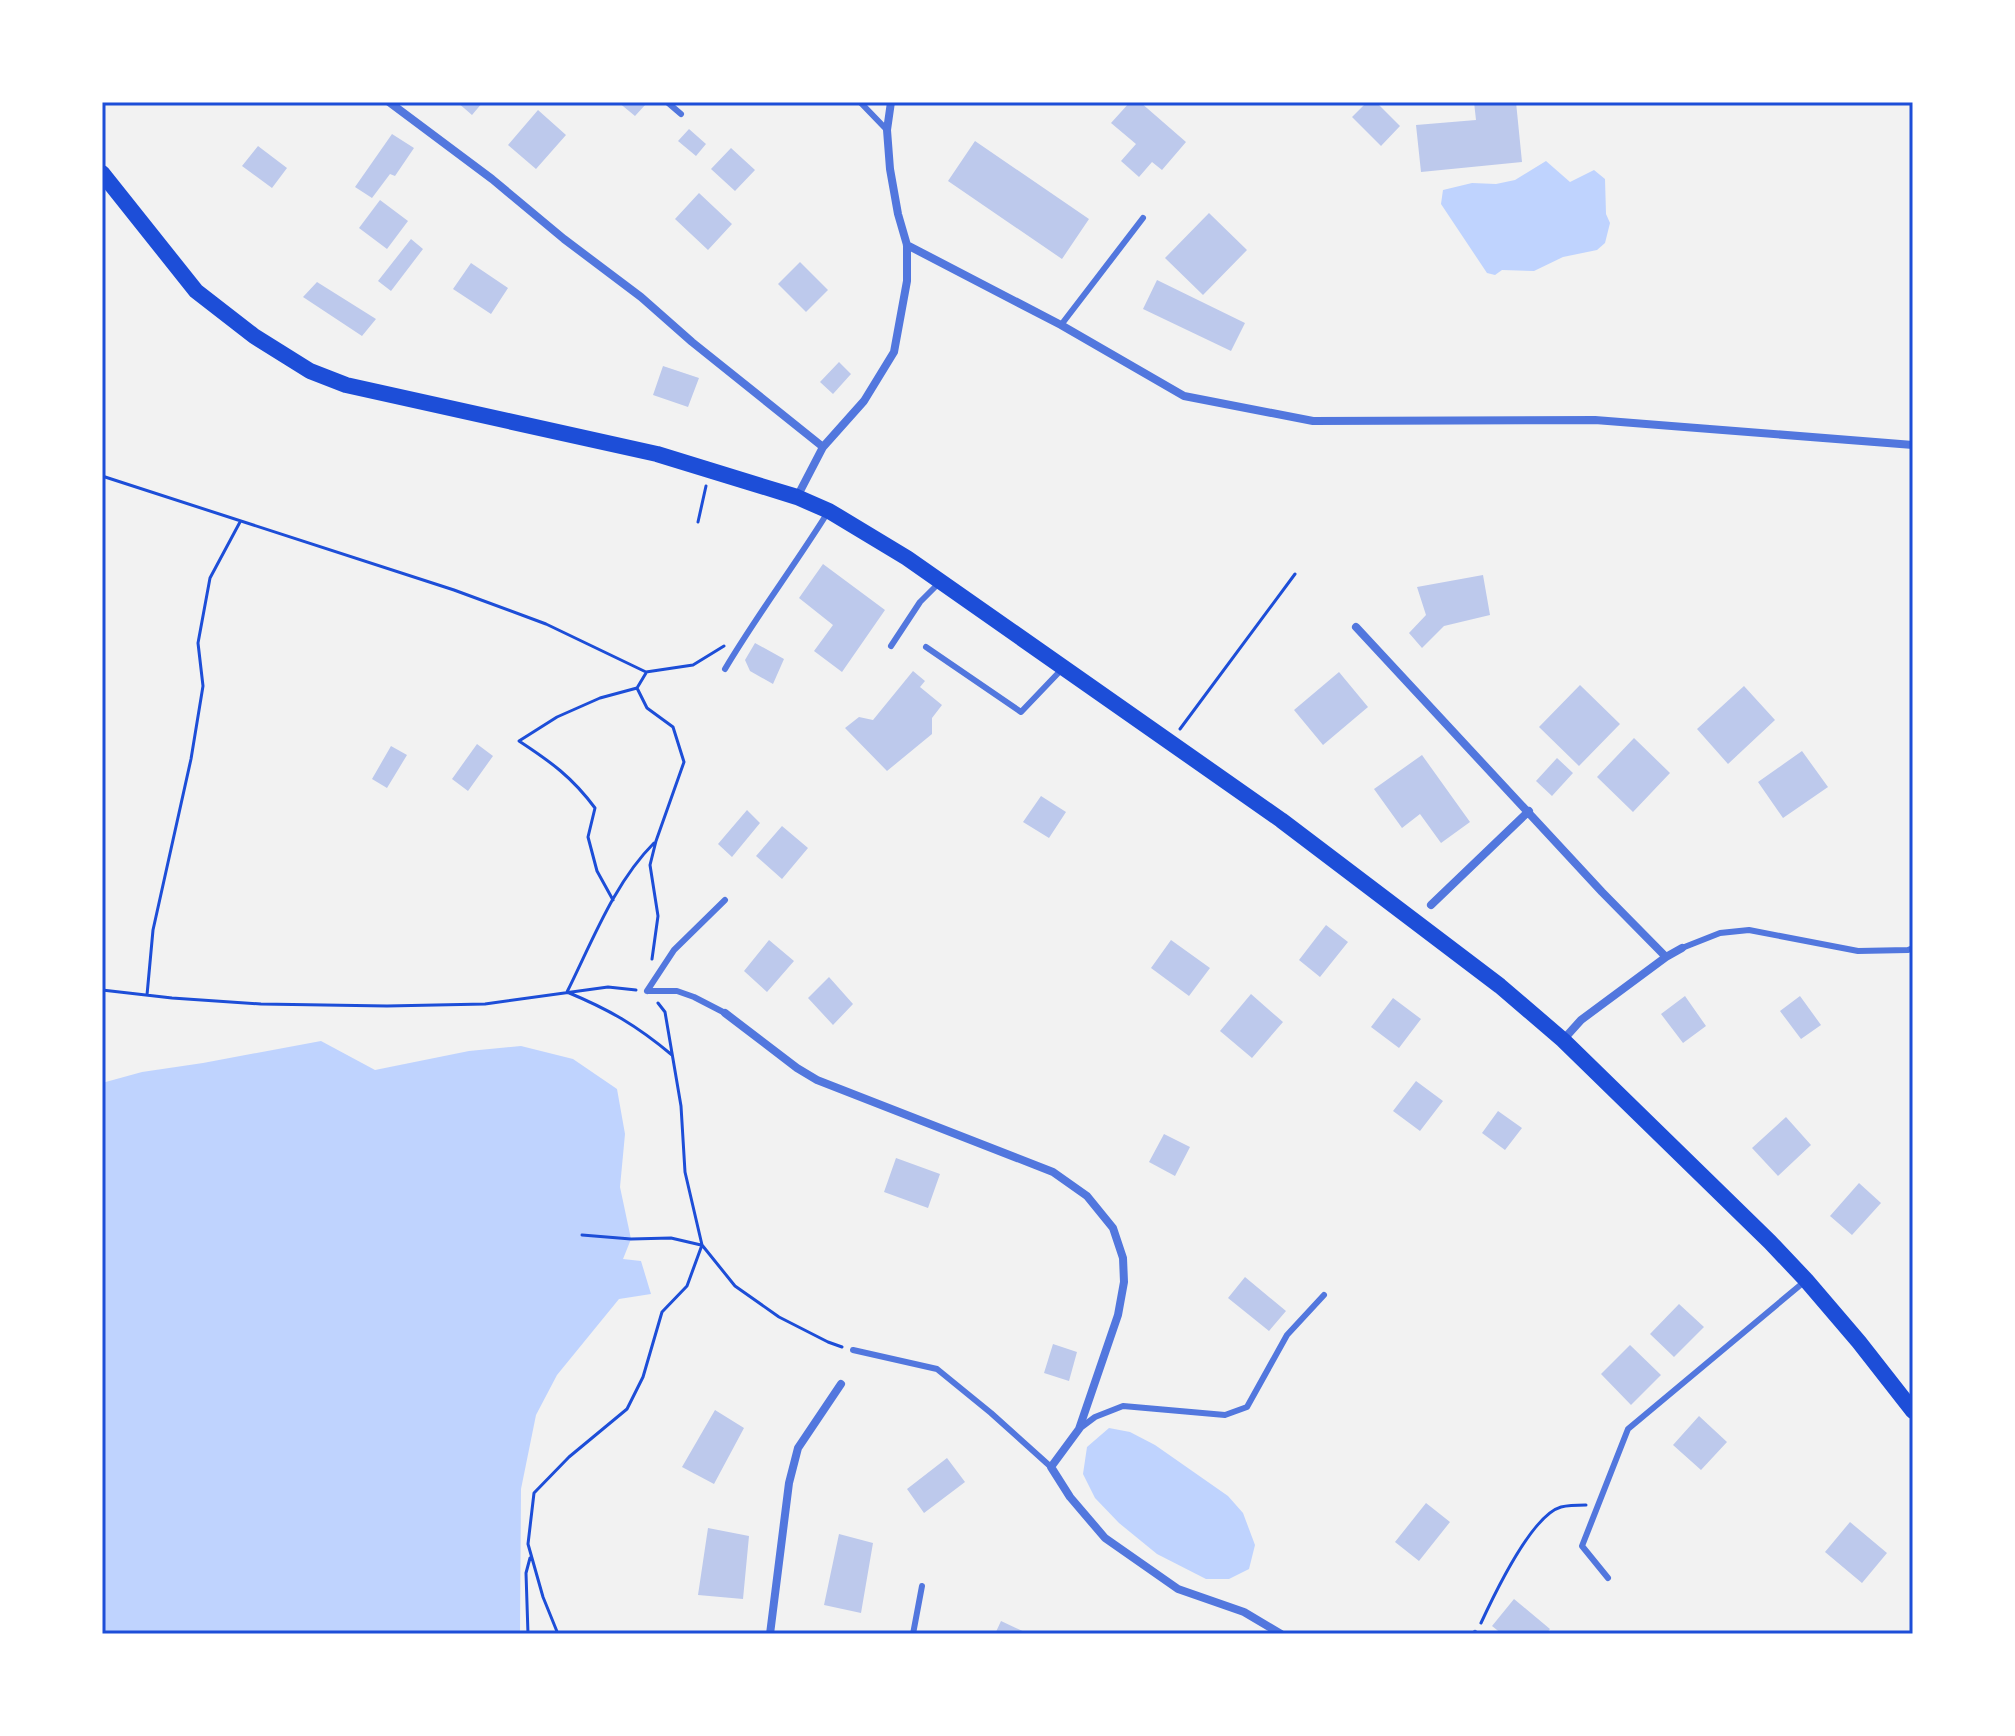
<svg xmlns="http://www.w3.org/2000/svg" width="2015" height="1736" font-family="'IBM Plex Sans',sans-serif">
	<style>
		.water { fill: #bfd3fe }
		.building { fill: #bdc9ec }
		.lines { fill: none; stroke-linecap: round; stroke-linejoin: round }
		.path { stroke: #1d4ed8; stroke-width: 3 }
		.service { stroke: #5277de; stroke-width: 6 }
		.minor { stroke: #5277de; stroke-width: 8 }
		.secondary { stroke: #1d4ed8; stroke-width: 16 }
		.neatline { fill: none; stroke: #1d4ed8; stroke-width: 3 }
	</style>
	<rect width="100%" height="100%" fill="#f2f2f2"/>
	<path class="water" d="M1546,161L1570,182L1594,170L1605,179L1606,214L1610,223L1605,243L1597,250L1563,257L1534,271L1502,270L1495,275L1487,273L1441,204L1443,190L1472,183L1496,184L1515,180Z
		M321,1041L375,1070L469,1051L521,1046L573,1059L617,1089L625,1134L620,1187L631,1239L623,1259L641,1261L651,1294L619,1299L557,1375L536,1415L521,1489L520,1634H102V1083L142,1072L203,1063Z
		M1109,1428L1130,1432L1155,1445L1228,1496L1243,1513L1255,1545L1249,1569L1229,1579H1206L1157,1554L1119,1523L1095,1498L1083,1474L1087,1447Z"/>
	<path class="building" d="M457,102H483L472,115Z
		M618,102H644L646,104L635,116Z
		M1130,102H1140L1186,142L1162,170L1152,162L1139,177L1121,161L1136,144L1111,123Z
		M1367,102H1376L1400,126L1381,146L1352,117Z
		M1474,102H1516L1522,162L1421,172L1416,125L1476,120Z
		M538,110L566,135L536,169L508,145Z
		M689,129L706,144L696,156L678,141Z
		M392,134L414,148L395,176L390,174L372,198L355,187Z
		M975,141L1089,219L1062,259L948,181Z
		M258,146L287,168L272,188L242,166Z
		M731,148L755,170L735,191L711,169Z
		M699,193L732,224L708,250L675,219Z
		M380,200L408,221L387,249L359,228Z
		M1209,213L1247,250L1203,295L1165,258Z
		M411,239L423,249L391,291L378,281Z
		M800,262L828,290L806,312L778,284Z
		M471,263L508,288L491,314L453,289Z
		M1157,280L1245,323L1231,351L1143,309Z
		M317,282L376,319L362,336L303,297Z
		M839,362L851,374L833,394L820,382Z
		M663,366L699,378L688,407L653,395Z
		M823,564L885,610L842,672L814,651L833,625L799,598Z
		M1483,575L1490,615L1444,626L1422,648L1409,633L1426,615L1417,587Z
		M755,643L784,659L773,684L750,671L745,660Z
		M913,671L925,681L920,687L942,705L932,718V734L887,771L845,728L859,717L873,720Z
		M1339,672L1368,707L1323,745L1294,710Z
		M1580,685L1620,724L1579,766L1539,727Z
		M1744,686L1775,720L1728,764L1697,729Z
		M1634,738L1670,773L1633,812L1597,777Z
		M477,744L493,756L468,791L452,779Z
		M391,746L407,755L387,788L372,779Z
		M1802,751L1828,787L1783,818L1758,782Z
		M1422,755L1470,822L1441,843L1420,814L1402,828L1374,789Z
		M1557,758L1573,773L1552,796L1536,781Z
		M1041,796L1066,812L1049,838L1023,822Z
		M747,810L760,823L732,857L718,844Z
		M782,826L808,848L782,879L756,856Z
		M1326,925L1348,942L1320,977L1299,960Z
		M769,940L794,961L767,992L744,971Z
		M1171,940L1210,968L1189,996L1151,968Z
		M829,977L853,1004L833,1025L808,998Z
		M1251,994L1283,1022L1252,1058L1220,1031Z
		M1685,996L1706,1026L1683,1043L1661,1014Z
		M1800,996L1821,1025L1801,1039L1780,1011Z
		M1393,998L1421,1019L1399,1048L1371,1027Z
		M1416,1081L1443,1101L1420,1131L1393,1111Z
		M1498,1111L1522,1128L1505,1150L1482,1133Z
		M1786,1117L1811,1145L1778,1176L1752,1148Z
		M1164,1134L1190,1147L1175,1176L1149,1162Z
		M896,1158L940,1174L928,1208L884,1192Z
		M1859,1183L1881,1203L1852,1235L1830,1216Z
		M1245,1277L1286,1311L1269,1331L1228,1298Z
		M1679,1304L1704,1327L1674,1357L1650,1334Z
		M1053,1344L1077,1352L1069,1381L1044,1373Z
		M1630,1345L1661,1375L1631,1405L1601,1374Z
		M715,1410L744,1428L714,1484L682,1467Z
		M1699,1416L1727,1442L1701,1470L1673,1445Z
		M947,1458L965,1482L924,1513L907,1489Z
		M1426,1503L1450,1522L1419,1561L1395,1542Z
		M1850,1522L1887,1553L1862,1583L1825,1552Z
		M708,1528L749,1536L743,1599L698,1595Z
		M839,1534L873,1543L861,1613L824,1605Z
		M1514,1599L1550,1629L1546,1634H1502L1492,1626Z
		M1001,1621L1029,1634H995Z"/>
	<g class="lines">
		<path class="path" d="M102,476L454,590L546,624L646,672L693,665L724,646
			M698,522L706,486
			M646,673L637,688L647,708L673,727L684,762L656,841L650,865L658,916L652,959
			M1180,729L1295,574
			M654,843C614,883 592,942 567,992C610,1010 636,1025 672,1055
			M613,900L597,871L588,837L595,808C572,777 551,762 519,741L557,717L600,698L637,688
			M102,990L172,998L261,1004L387,1006L485,1004L608,987L636,990
			M147,995L153,930L191,759L203,686L198,643L210,578L240,522
			M658,1003L665,1012L681,1106L685,1172L702,1245L735,1286L779,1317L828,1342L842,1347
			M582,1235L631,1239L671,1238L701,1245
			M1481,1623C1494,1595 1532,1515 1561,1507C1569,1505 1578,1505 1586,1505
			M528,1634L526,1573L530,1558
			M558,1634L543,1597L528,1544L534,1493L569,1457L627,1409L643,1377L662,1312L687,1286L702,1245"/>
		<path class="service" d="M667,102L681,114
			M860,102L887,130
			M1061,325L1143,218
			M891,646L920,602L938,584
			M926,647L1021,712L1063,668
			M725,669C757,615 795,565 828,512
			M1682,948L1720,933L1749,930L1858,951L1908,950L1913,948
			M647,991L674,950L725,900
			M647,991H677L694,997L725,1013
			M853,1350L937,1369L991,1413L1051,1467
			M1079,1429L1095,1417L1123,1406L1225,1415L1247,1407L1287,1335L1324,1295
			M1608,1578L1582,1546L1628,1429L1804,1282
			M1475,1633L1476,1634
			M913,1634L922,1586"/>
		<path class="minor" d="M389,102L492,179L564,239L641,297L692,342L823,447
			M907,245L1061,325L1184,396L1313,421L1595,420L1913,445
			M797,497L823,447L864,401L894,352L907,281V245L898,214L890,169L887,130L891,102
			M1356,627L1602,892L1666,957
			M1431,905L1529,811
			M725,1013L797,1068L817,1080L1053,1172L1087,1196L1113,1228L1123,1258L1124,1282L1118,1315L1079,1429L1051,1467L1070,1497L1105,1538L1178,1589L1244,1612L1281,1634
			M1563,1040L1581,1020L1666,957L1682,948
			M770,1634L789,1483L798,1448L841,1384"/>
		<path class="secondary" d="M102,173L196,291L254,336L310,371L346,385L657,454L797,497L829,511L907,558L1281,820L1500,986L1563,1040L1770,1242L1806,1280L1859,1342L1913,1411"/>
	</g>
	<rect width="2015" height="1736" fill="none" stroke="#ffffff" stroke-width="208"/>
	<rect x="104" y="104" width="1807" height="1528" class="neatline"/>
</svg>
